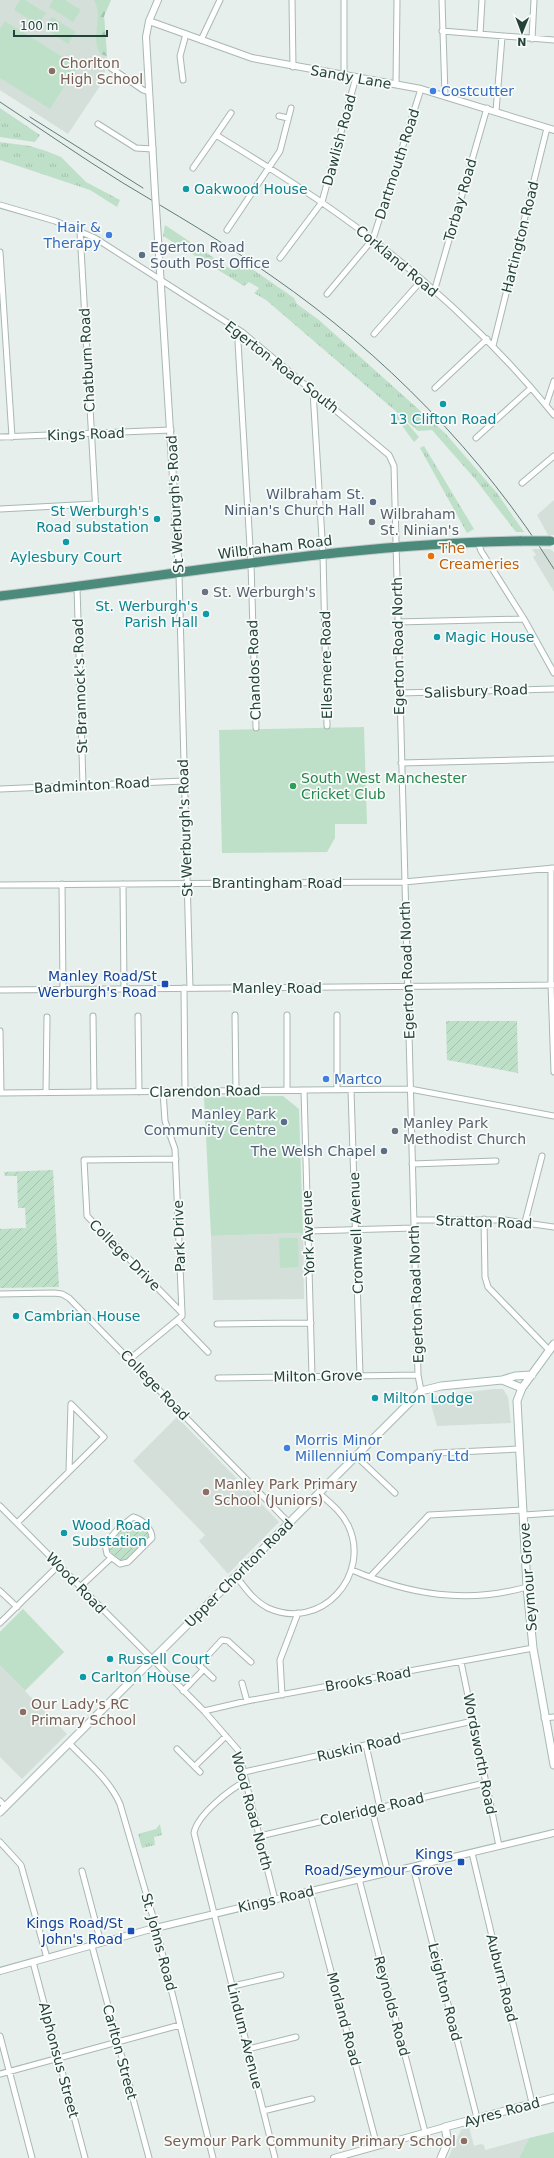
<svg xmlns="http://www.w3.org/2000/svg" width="554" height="2158" font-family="'DejaVu Sans',sans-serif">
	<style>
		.built { fill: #d4dfda }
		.grass { fill: url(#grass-tufts) }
		.forest { fill: url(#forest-firs) }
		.park { fill: #bfe0c8 }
		.garden { fill: url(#garden-furrows) }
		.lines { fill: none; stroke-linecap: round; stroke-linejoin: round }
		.minor-casing { stroke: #a8b8b2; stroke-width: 7 }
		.tertiary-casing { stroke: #a8b8b2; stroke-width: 8 }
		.secondary-casing { stroke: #a4bbb3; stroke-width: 9 }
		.trunk-casing { stroke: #c2cac8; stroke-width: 11 }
		.minor { stroke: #fff; stroke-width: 5 }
		.tertiary { stroke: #fff; stroke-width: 6 }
		.secondary { stroke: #fff; stroke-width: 7 }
		.trunk { stroke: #4c8a7c; stroke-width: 9 }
		.tram { stroke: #5f7d75; stroke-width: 1 }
		.tertiary-bridge-casing { stroke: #a8b8b2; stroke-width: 8; stroke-linecap: butt }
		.trunk-bridge-casing { stroke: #c2cac8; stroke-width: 11; stroke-linecap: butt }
		.tertiary-bridge { stroke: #fff; stroke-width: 6 }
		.trunk-bridge { stroke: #4c8a7c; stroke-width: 9 }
		.education-dot { fill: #8d6e63; stroke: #f7fbf9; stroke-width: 1.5 }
		.shop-dot { fill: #3f7fe0; stroke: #f7fbf9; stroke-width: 1.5 }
		.culture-dot { fill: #0f9aa8; stroke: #f7fbf9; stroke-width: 1.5 }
		.service-dot { fill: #5c6f8a; stroke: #f7fbf9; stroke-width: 1.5 }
		.worship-dot { fill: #6b7280; stroke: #f7fbf9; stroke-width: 1.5 }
		.food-dot { fill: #e8710a; stroke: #f7fbf9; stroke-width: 1.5 }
		.leisure-dot { fill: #2e9e5b; stroke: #f7fbf9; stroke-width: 1.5 }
		.transit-dot { fill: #1a4fb4; stroke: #f7fbf9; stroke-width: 1.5 }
		.labels { text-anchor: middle; stroke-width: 3.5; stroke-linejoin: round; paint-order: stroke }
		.education-label { font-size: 14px; fill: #785e54; stroke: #f7fbf9; text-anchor: start }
		.street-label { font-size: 14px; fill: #24423a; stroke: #f7fbf9 }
		.shop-label { font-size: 14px; fill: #366cbe; stroke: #f7fbf9; text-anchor: start }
		.culture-label { font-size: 14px; fill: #0d838f; stroke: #f7fbf9; text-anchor: start }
		.service-label { font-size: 14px; fill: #4e5e75; stroke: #f7fbf9; text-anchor: end }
		.worship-label { font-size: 14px; fill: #5b616d; stroke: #f7fbf9; text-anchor: start }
		.food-label { font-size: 14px; fill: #c56008; stroke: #f7fbf9; text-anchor: start }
		.leisure-label { font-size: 14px; fill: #27864d; stroke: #f7fbf9; text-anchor: start }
		.transit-label { font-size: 14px; fill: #164399; stroke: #f7fbf9; text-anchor: end }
	</style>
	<defs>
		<pattern id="grass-tufts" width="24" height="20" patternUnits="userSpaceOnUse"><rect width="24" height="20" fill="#bfe0c8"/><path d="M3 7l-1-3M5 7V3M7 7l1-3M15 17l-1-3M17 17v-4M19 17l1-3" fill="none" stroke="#a4c1ad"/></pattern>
		<pattern id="forest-firs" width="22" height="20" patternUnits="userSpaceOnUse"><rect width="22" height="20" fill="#bfe0c8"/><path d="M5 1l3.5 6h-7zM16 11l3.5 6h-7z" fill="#a4c1ad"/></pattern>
		<pattern id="garden-furrows" width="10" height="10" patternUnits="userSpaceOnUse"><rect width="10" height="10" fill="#bfe0c8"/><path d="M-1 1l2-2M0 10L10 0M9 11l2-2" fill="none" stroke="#a4c1ad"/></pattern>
	</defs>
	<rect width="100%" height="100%" fill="#e6efeb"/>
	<path class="built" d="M0,0H111L104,16L107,56L104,80L68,134L0,90Z
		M554,500V535H548L537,515Z
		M532,549H550L554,552V592L533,557L536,555Z
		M303,1233L304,1299L213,1300L211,1236Z
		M493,1389H503L508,1397L511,1423L437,1426L429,1397Z
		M177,1417L279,1522L228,1574L199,1541L205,1535L133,1461Z
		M23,1609L64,1652L25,1691L67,1734L22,1779L0,1757V1632Z
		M469,2127L474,2146L481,2144L484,2145L485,2150L529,2138L519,2158H448L461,2130Z"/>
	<path class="grass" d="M0,108L40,135L35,142L0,137Z
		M0,142L30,146L46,151L61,157L86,182L120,200L117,207L90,190L0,160Z
		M165,225L232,270L239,260L294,298L297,304L319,320L445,433L497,493L524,532H516L475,479L432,430L418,431L402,417L419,437L414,442L395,416L399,414L266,300L254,293L259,288L249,282L244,286L163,236Z
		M424,446L474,529L467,533L420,448Z
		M160,1824L162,1835L154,1837L155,1845L142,1848L138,1834L156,1829Z"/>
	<path class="forest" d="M94,0H111L104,16L107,56L100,54C90,36 104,17 94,0Z"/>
	<path class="park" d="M20,0H25L46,13L38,25L14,10Z
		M53,0H65L81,10L73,22L49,7Z
		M52,17L76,32L68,44L44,28Z
		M5,21L77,66L50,109L0,78V29Z
		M364,727L367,824H335V838L327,852L222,853L219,730Z
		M283,1096L299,1109L303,1233L211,1236L204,1097Z
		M279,1238H298L299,1267L280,1268Z
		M23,1609L64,1652L25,1690L0,1665V1632Z
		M554,2132V2158H519L529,2138Z"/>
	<path class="garden" d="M446,1021H517L518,1073L447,1060Z
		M53,1170L59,1287L0,1288V1229L26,1228L25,1208H18L17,1176H5L4,1172Z
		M135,1520L148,1531L149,1538L125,1561H120L109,1551L108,1544L129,1521Z"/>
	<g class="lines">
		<defs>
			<path id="minor" d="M292,0L293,67
				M442,0L445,95
				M442,31L554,40
				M480,34L482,0
				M532,39L534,0
				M201,40L220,0
				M111,68L143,90L149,92
				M344,75V0
				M183,80L180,56L186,34
				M396,84L397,0
				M496,111L502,37
				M279,116L288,118
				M98,124L136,148L153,149
				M216,135L231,113
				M193,168L216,135C270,168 323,201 372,239C437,289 502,351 554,415
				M0,205L55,221L95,238L242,332L389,455L394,466L418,1375L421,1391
				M227,230L280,151L291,108
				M80,231L96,513
				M0,252L12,437
				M280,258L322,202L356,77
				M434,292L487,108
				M327,294L373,239L421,89
				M242,332L238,342L251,564L256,728
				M374,334L421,281
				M493,346L547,128
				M435,388L487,339
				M313,391L323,555L327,726
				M546,405L554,381
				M0,437L171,430
				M476,438L531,388
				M522,483L554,456
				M0,509L95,504
				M478,542L481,551L524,619L554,673
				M179,574L190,988
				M77,587L83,785
				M397,622L524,619
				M399,693L554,689
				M401,763L554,759
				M0,789L184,781
				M551,868V985L554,1072
				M62,884L63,989
				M123,884L124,989
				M0,885L404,882L554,868
				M184,988L185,1091
				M0,990L554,985
				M235,1015L236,1091
				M287,1015V1090
				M337,1015V1090
				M93,1016L94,1092
				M138,1016L139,1092
				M0,1031L1,1093
				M304,1090L312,1376
				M351,1090L360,1375
				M46,1092L47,1017
				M0,1093L410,1089L554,1116
				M176,1159L84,1160L87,1216L182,1313
				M412,1164L496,1161
				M484,1219L485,1277L488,1287L549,1350
				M414,1220H505L554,1227
				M525,1222L542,1156
				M308,1231L414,1228
				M0,1294L54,1293L62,1294L69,1298L289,1523
				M177,1320L208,1352
				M217,1324L311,1323
				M130,1359L182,1316V1313L175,1149L165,1121L163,1091
				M218,1378L418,1375
				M436,1453L519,1449
				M356,1456L395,1493
				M0,1506L204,1711L238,1750L275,1900
				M524,1515L554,1513
				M133,1517C142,1519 152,1529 152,1538L128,1562L120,1564L107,1554L105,1544L118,1529Z
				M17,1523L104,1437L71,1404L69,1471
				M352,1570C410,1595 466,1604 527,1587
				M236,1576C245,1588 254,1601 268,1608C321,1632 372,1575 348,1525C341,1511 330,1503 319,1493
				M370,1577L429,1515L523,1510
				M80,1587L111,1558
				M0,1591L17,1607
				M0,1623L59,1565
				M461,1662L499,1846
				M213,1678L199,1665L222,1640L228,1641L251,1662
				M242,1683L247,1701
				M183,1691L203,1670
				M282,1695L280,1660L298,1613
				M204,1711L247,1701L533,1648
				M544,1718L554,1717
				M69,1743C87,1762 109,1779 120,1804L155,1924L213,2158
				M366,1745L380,1808
				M177,1749L200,1772
				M195,1766L226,1736
				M244,1772L473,1721
				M246,1781C230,1789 197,1815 194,1833L275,2158
				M0,1801L6,1807
				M372,1810L388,1873
				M260,1836L485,1783
				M0,1842L21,1865L47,1958
				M472,1853L532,2103
				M413,1867L477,2118
				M82,1871L101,1943
				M359,1879L425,2132
				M310,1892L377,2146
				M92,1946L149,2158
				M33,1962L85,2158
				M233,1986L281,1975
				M0,2036L32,2158
				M248,2049L296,2037
				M0,2074L180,2025
				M263,2111L312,2099"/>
			<path id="tertiary" d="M149,21L252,58L421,89L554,130
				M155,193L146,37L149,21L158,0
				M157,223L179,574
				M0,1971L147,1930L554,1833
				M334,2158L445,2127"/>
			<path id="secondary" d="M554,1344L522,1388L517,1401L527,1587L533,1648L554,1765
				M502,1380L515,1376L532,1375
				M0,1812L421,1391L441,1386L502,1380L522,1388
				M441,2158L448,2142L445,2127L554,2098"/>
			<path id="trunk" d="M0,596C173,576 347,543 521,541"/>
		</defs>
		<use href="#minor" class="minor-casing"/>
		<use href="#tertiary" class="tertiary-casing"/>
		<use href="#secondary" class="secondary-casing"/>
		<use href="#trunk" class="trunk-casing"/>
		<use href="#minor" class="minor"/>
		<use href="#tertiary" class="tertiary"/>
		<use href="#secondary" class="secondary"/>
		<use href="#trunk" class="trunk"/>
		<path class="tram" d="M0,102C41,129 81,157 123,183C173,213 225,243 273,277C384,354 482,454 554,569
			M30,117L143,188"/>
		<defs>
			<path id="tertiary-bridge" d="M155,193L157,223"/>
			<path id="trunk-bridge" d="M521,541H551"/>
		</defs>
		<use href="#tertiary-bridge" class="tertiary-bridge-casing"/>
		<use href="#trunk-bridge" class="trunk-bridge-casing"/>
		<use href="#tertiary-bridge" class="tertiary-bridge"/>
		<use href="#trunk-bridge" class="trunk-bridge"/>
	</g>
	<g class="education-dot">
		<circle cx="52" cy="71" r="4"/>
		<circle cx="206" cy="1492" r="4"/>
		<circle cx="23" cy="1712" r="4"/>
		<circle cx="464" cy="2141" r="4"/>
	</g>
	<g class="shop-dot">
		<circle cx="433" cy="91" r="4"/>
		<circle cx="109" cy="235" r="4"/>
		<circle cx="326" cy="1079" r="4"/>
		<circle cx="287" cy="1448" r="4"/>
	</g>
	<g class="culture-dot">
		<circle cx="186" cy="189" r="4"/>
		<circle cx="443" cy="404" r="4"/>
		<circle cx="157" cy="519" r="4"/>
		<circle cx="66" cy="542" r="4"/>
		<circle cx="206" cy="614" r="4"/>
		<circle cx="437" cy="637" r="4"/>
		<circle cx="16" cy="1316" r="4"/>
		<circle cx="375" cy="1398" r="4"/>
		<circle cx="64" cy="1533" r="4"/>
		<circle cx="110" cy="1659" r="4"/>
		<circle cx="83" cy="1677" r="4"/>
	</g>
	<g class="service-dot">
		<circle cx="142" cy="255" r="4"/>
		<circle cx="373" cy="502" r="4"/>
		<circle cx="284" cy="1122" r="4"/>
		<circle cx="384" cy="1151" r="4"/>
	</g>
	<g class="worship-dot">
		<circle cx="372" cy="522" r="4"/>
		<circle cx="205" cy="592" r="4"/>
		<circle cx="395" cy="1131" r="4"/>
	</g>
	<circle class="food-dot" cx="431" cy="556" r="4"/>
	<circle class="leisure-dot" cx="293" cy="786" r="4"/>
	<g class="transit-dot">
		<rect x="161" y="980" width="8" height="8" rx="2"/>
		<rect x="457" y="1858" width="8" height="8" rx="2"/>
		<rect x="127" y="1927" width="8" height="8" rx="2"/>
	</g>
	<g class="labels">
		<g class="education-label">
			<text x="60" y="68">Chorlton<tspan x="60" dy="16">High School</tspan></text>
			<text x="214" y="1489">Manley Park Primary<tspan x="214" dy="16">School (Juniors)</tspan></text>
			<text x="31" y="1709">Our Lady's RC<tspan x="31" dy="16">Primary School</tspan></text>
			<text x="456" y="2146" text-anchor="end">Seymour Park Community Primary School</text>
		</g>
		<g class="street-label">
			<text transform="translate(351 77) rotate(10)" y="5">Sandy Lane</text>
			<text transform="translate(339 140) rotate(-75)" y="5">Dawlish Road</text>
			<text transform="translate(397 164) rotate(-72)" y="5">Dartmouth Road</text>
			<text transform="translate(460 200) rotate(-74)" y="5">Torbay Road</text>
			<text transform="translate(520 237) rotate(-76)" y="5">Hartington Road</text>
			<text transform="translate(397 261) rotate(40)" y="5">Corkland Road</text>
			<text transform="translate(87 360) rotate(-93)" y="5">Chatburn Road</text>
			<text transform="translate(282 367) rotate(38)" y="5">Egerton Road South</text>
			<text transform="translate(86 434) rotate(-2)" y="5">Kings Road</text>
			<text transform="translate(175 504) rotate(-93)" y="5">St Werburgh's Road</text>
			<text transform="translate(275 547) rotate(-7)" y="5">Wilbraham Road</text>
			<text transform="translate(398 646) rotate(-91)" y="5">Egerton Road North</text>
			<text transform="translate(326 665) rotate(-91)" y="5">Ellesmere Road</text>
			<text transform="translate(254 670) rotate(-92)" y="5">Chandos Road</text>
			<text transform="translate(80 686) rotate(-92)" y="5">St Brannock's Road</text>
			<text transform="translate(476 691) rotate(-2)" y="5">Salisbury Road</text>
			<text transform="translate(92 785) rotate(-3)" y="5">Badminton Road</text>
			<text transform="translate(185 828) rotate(-92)" y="5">St Werburgh's Road</text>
			<text x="277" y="888">Brantingham Road</text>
			<text transform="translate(407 970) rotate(-92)" y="5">Egerton Road North</text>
			<text x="277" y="993">Manley Road</text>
			<text transform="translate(205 1091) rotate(-1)" y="5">Clarendon Road</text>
			<text transform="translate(484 1222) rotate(2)" y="5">Stratton Road</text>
			<text transform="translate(308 1233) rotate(-92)" y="5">York Avenue</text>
			<text transform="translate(356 1233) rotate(-92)" y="5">Cromwell Avenue</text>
			<text transform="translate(179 1236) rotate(-92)" y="5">Park Drive</text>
			<text transform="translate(125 1255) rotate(45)" y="5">College Drive</text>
			<text transform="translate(416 1294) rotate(-92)" y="5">Egerton Road North</text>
			<text transform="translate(318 1376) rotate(-1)" y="5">Milton Grove</text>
			<text transform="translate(155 1385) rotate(46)" y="5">College Road</text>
			<text transform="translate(239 1573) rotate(-45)" y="5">Upper Chorlton Road</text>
			<text transform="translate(528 1577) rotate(-94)" y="5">Seymour Grove</text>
			<text transform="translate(76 1583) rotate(46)" y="5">Wood Road</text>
			<text transform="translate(368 1679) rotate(-10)" y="5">Brooks Road</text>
			<text transform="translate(359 1747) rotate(-13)" y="5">Ruskin Road</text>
			<text transform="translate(480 1754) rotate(79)" y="5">Wordsworth Road</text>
			<text transform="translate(372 1809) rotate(-13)" y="5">Coleridge Road</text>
			<text transform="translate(252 1811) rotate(75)" y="5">Wood Road North</text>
			<text transform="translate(276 1899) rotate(-13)" y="5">Kings Road</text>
			<text transform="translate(159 1942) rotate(75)" y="5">St. Johns Road</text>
			<text transform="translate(502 1978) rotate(76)" y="5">Auburn Road</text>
			<text transform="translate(445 1992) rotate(76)" y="5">Leighton Road</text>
			<text transform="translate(392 2006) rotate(75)" y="5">Reynolds Road</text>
			<text transform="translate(344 2019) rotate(75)" y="5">Morland Road</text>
			<text transform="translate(245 2036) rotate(76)" y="5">Lindum Avenue</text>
			<text transform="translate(120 2052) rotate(75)" y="5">Carlton Street</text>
			<text transform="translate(59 2060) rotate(75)" y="5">Alphonsus Street</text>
			<text transform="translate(502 2112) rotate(-15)" y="5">Ayres Road</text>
		</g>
		<g class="shop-label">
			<text x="441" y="96">Costcutter</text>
			<text x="101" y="232" text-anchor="end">Hair &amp;<tspan x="101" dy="16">Therapy</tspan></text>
			<text x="334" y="1084">Martco</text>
			<text x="295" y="1445">Morris Minor<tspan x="295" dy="16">Millennium Company Ltd</tspan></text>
		</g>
		<g class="culture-label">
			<text x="194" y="194">Oakwood House</text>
			<text x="443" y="424" text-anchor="middle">13 Clifton Road</text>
			<text x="149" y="516" text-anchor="end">St Werburgh's<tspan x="149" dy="16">Road substation</tspan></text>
			<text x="66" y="562" text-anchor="middle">Aylesbury Court</text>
			<text x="198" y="611" text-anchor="end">St. Werburgh's<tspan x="198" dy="16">Parish Hall</tspan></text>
			<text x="445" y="642">Magic House</text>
			<text x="24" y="1321">Cambrian House</text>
			<text x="383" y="1403">Milton Lodge</text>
			<text x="72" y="1530">Wood Road<tspan x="72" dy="16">Substation</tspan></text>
			<text x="118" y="1664">Russell Court</text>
			<text x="91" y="1682">Carlton House</text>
		</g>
		<g class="service-label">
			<text x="150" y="252" text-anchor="start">Egerton Road<tspan x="150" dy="16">South Post Office</tspan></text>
			<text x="365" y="499">Wilbraham St.<tspan x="365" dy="16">Ninian's Church Hall</tspan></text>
			<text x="276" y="1119">Manley Park<tspan x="276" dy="16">Community Centre</tspan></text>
			<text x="376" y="1156">The Welsh Chapel</text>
		</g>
		<g class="worship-label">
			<text x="380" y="519">Wilbraham<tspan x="380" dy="16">St. Ninian's</tspan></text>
			<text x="213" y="597">St. Werburgh's</text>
			<text x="403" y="1128">Manley Park<tspan x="403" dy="16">Methodist Church</tspan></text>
		</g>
		<g class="food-label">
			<text x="439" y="553">The<tspan x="439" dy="16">Creameries</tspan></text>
		</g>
		<g class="leisure-label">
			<text x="301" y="783">South West Manchester<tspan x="301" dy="16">Cricket Club</tspan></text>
		</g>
		<g class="transit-label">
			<text x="157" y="981">Manley Road/St<tspan x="157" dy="16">Werburgh's Road</tspan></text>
			<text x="453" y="1859">Kings<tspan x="453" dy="16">Road/Seymour Grove</tspan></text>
			<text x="123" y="1928">Kings Road/St<tspan x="123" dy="16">John's Road</tspan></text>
		</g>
	</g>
	<g transform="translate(522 32) rotate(181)" stroke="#f7fbf9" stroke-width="3" paint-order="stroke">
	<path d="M0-3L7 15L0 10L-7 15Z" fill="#24423a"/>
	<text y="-6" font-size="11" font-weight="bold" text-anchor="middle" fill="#24423a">N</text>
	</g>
	<path d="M14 30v6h93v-6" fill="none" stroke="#24423a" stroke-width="2"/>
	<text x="20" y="30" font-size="12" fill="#24423a" stroke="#f7fbf9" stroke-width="3" paint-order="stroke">100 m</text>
</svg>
